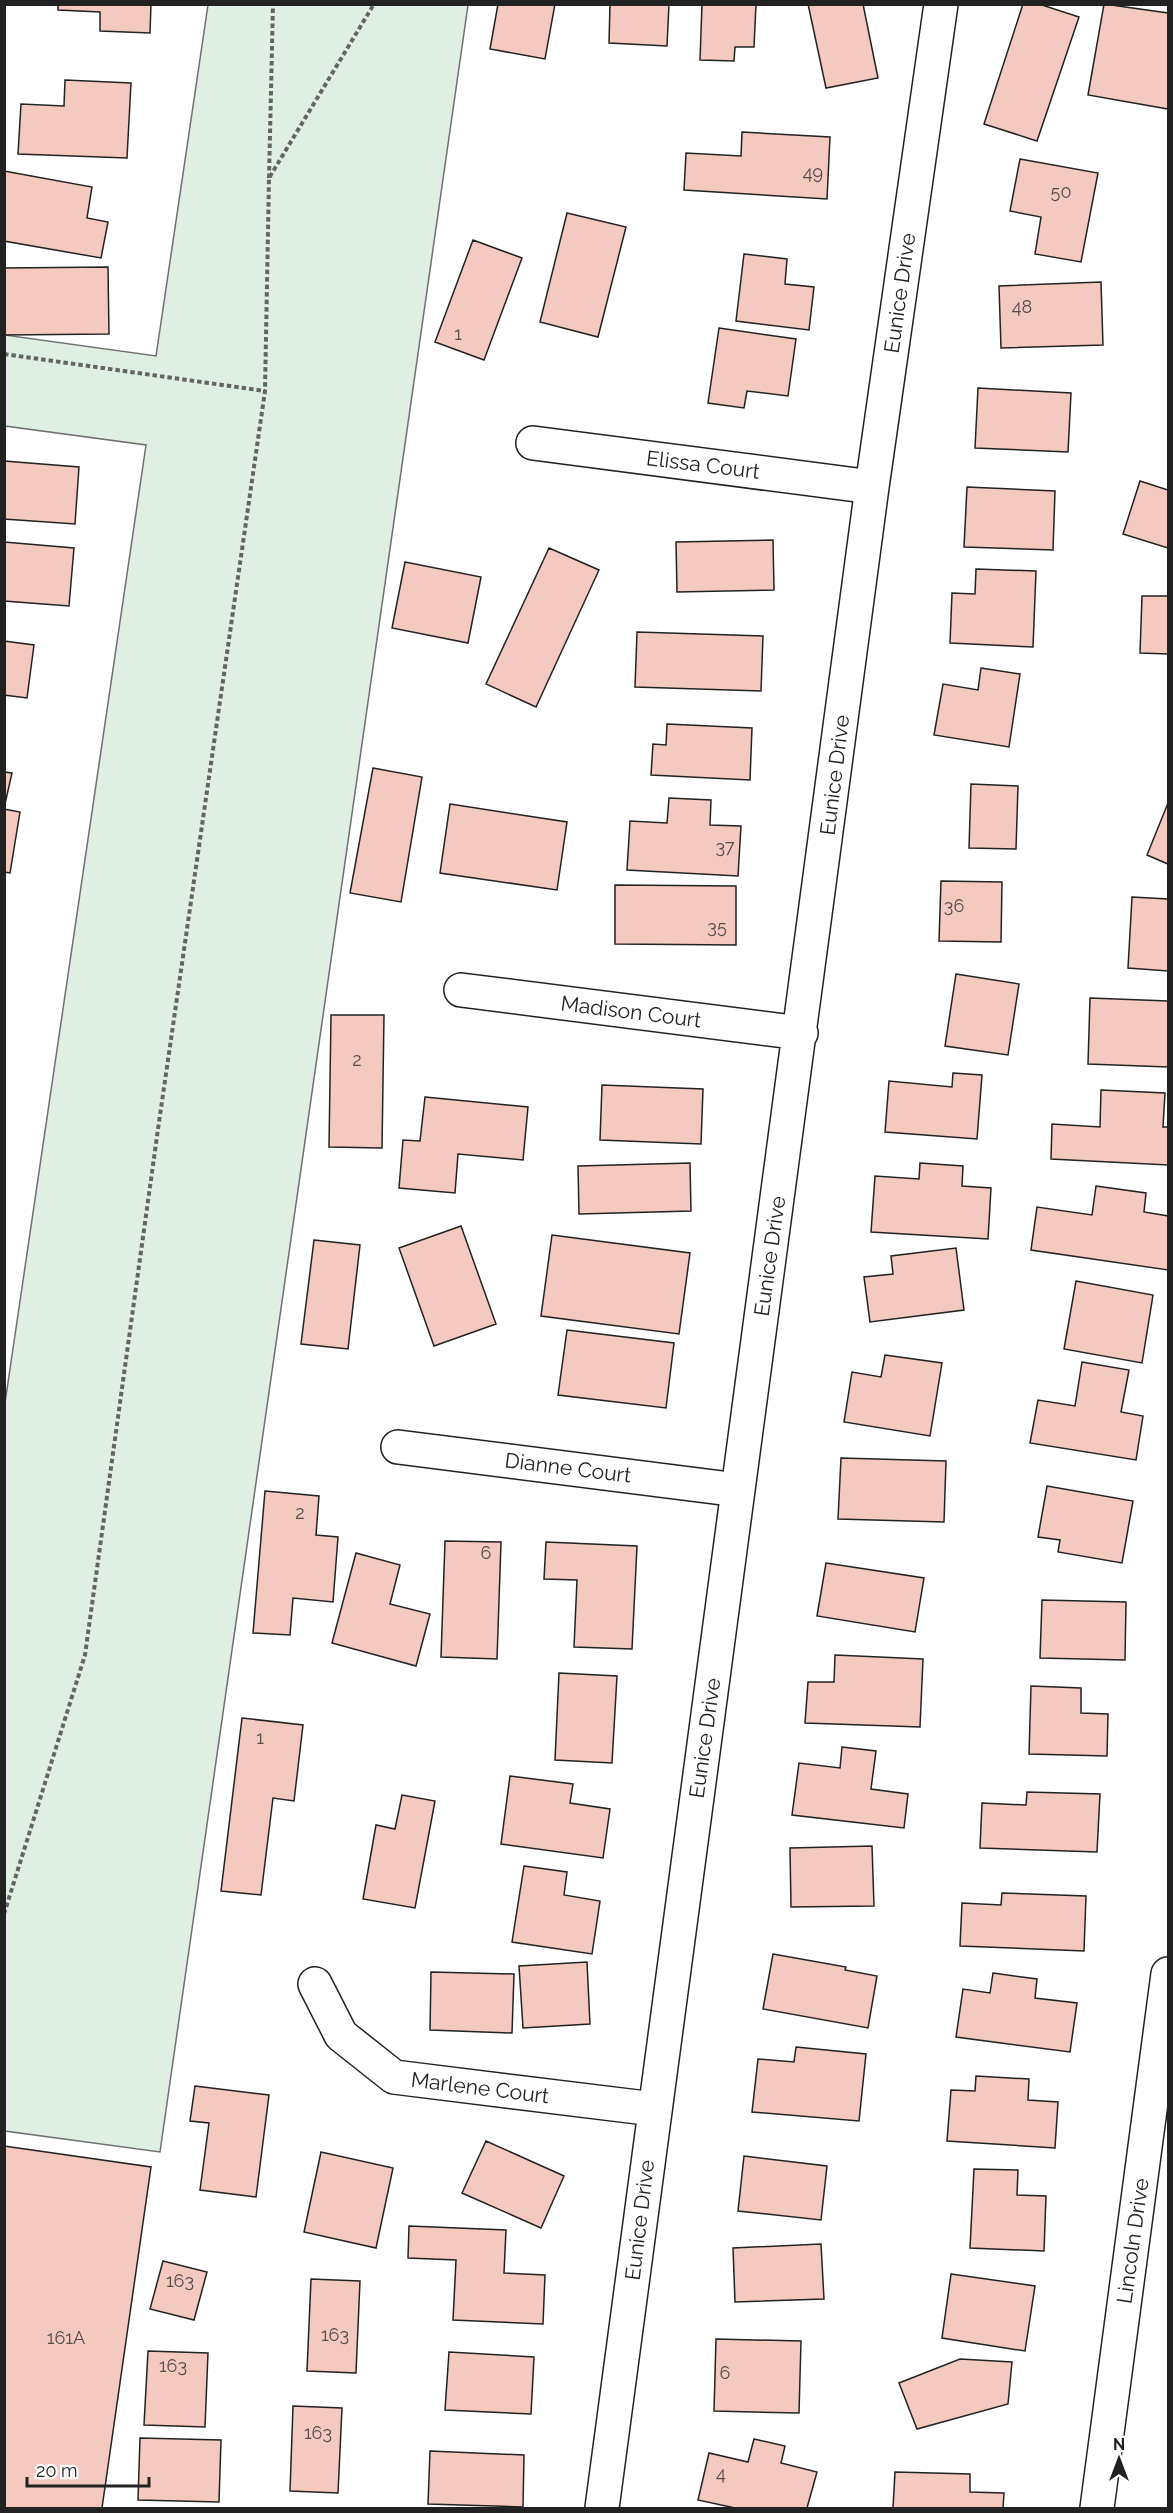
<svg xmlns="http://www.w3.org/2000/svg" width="1173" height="2513" font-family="Raleway,sans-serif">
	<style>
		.green { fill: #e0efe3; stroke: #6f6f6f; stroke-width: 1.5 }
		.building { fill: #f3c9c0; stroke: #222; stroke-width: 1.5 }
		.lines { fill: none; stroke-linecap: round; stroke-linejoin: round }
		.minor-casing { stroke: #222; stroke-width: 36 }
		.path { stroke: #646464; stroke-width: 4; stroke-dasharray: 4.5 3; stroke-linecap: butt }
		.minor { stroke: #fff; stroke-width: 33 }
		.labels { text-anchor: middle; stroke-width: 4.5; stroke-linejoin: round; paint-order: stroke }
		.number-label { font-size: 18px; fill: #564c4a }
		.street-label { font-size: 21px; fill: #222; stroke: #fff }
	</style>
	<rect width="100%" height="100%" fill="#fff"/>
	<path class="green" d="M208,5H468L160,2152L5,2131V1403L146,445L5,426V335L156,356Z"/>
	<path class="building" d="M58,4H151L150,33L100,31V12L58,10Z
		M498,4H555L545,59L490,49Z
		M610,4H669L667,46L609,43Z
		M702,4H756L754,47H735L734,61L700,60Z
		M808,4H863L878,78L826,88Z
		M1023,4H1039L1079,17L1037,141L984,124Z
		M1104,4L1168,13V109L1088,95Z
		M65,80L131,83L127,158L18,154L21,104L64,106Z
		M742,132L830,137L827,199L684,190L686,153L741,156Z
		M1020,159L1098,173L1081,262L1035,254L1041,217L1010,211Z
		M4,171L92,187L87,218L108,222L101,258L4,241Z
		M567,213L626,227L598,337L540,322Z
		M473,240L522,258L484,360L435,342Z
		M744,254L787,259L785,284L814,287L809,330L736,321Z
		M108,267L109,334L4,335V268Z
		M1101,282L1103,345L1001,348L999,286Z
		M719,328L796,339L788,396L747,391L744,408L708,403Z
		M978,388L1071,393L1068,452L975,448Z
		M4,461L79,467L75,524L4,519Z
		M1140,481L1168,490V548L1123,534Z
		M967,487L1055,491L1053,550L964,547Z
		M773,540L774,590L677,592L676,542Z
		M4,542L74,548L69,606L4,601Z
		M549,548L599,570L536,707L486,684Z
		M405,562L481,577L468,643L392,628Z
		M976,569L1036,571L1033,647L950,643L952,593L975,594Z
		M1142,596H1168V654L1140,653Z
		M637,632L763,636L761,691L635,687Z
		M4,641L34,645L27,698L4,695Z
		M981,668L1020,674L1009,747L934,735L943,684L978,690Z
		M667,724L752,728L750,780L651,775L653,744L666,745Z
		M373,768L422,777L401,902L350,893Z
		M4,772L12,773L5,804H4Z
		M971,784L1018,786L1016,849L969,848Z
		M669,798L711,800L710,825L741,826L738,876L627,870L630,821L667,823Z
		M1168,803V864L1147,855Z
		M450,804L567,822L557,890L440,873Z
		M4,809L20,812L10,873L4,872Z
		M941,881L1002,882L1001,942L939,941Z
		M615,885L736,886V945L615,944Z
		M1132,897L1168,899V971L1128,968Z
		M956,974L1019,984L1008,1055L945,1046Z
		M1090,998L1168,1001V1067L1088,1064Z
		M331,1015H384L382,1148L329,1147Z
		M953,1073L982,1075L977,1139L885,1132L889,1081L952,1087Z
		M602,1085L703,1089L701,1144L600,1140Z
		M1101,1090L1165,1093L1163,1127H1168V1165L1051,1159L1052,1124L1100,1127Z
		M425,1097L528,1107L523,1160L458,1154L455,1193L399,1188L403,1140L420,1141Z
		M690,1163L691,1211L579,1214L578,1166Z
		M920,1163L963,1166L962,1186L991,1188L988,1239L871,1232L875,1176L919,1179Z
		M1096,1186L1146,1193L1144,1212L1168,1216V1270L1031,1250L1037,1207L1092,1215Z
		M461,1226L496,1324L434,1346L399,1248Z
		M552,1235L690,1253L679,1334L541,1316Z
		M314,1240L360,1245L348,1349L301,1344Z
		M956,1248L964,1310L870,1322L864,1277L893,1274L891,1256Z
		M1076,1281L1153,1295L1142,1363L1064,1349Z
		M567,1330L674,1343L666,1408L558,1395Z
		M885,1355L942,1363L930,1436L844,1422L852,1372L881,1377Z
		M1082,1362L1129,1370L1121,1412L1143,1416L1136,1460L1030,1443L1038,1400L1075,1406Z
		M841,1458L946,1461L944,1522L838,1519Z
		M1047,1486L1133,1501L1122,1563L1058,1552L1060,1540L1038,1537Z
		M265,1491L319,1496L316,1535L338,1537L333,1602L293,1598L290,1635L253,1633Z
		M445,1541L501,1542L497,1659L441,1657Z
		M546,1542L637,1546L632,1649L574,1647L577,1580L544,1579Z
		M356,1553L400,1565L390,1604L430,1614L416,1666L332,1643Z
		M826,1563L924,1578L915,1632L817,1616Z
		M1042,1600L1126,1602L1125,1660L1040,1658Z
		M835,1655L923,1659L920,1727L805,1723L808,1682H834Z
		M559,1673L617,1676L612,1763L555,1760Z
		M1031,1686L1081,1688V1713L1108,1714L1107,1756L1029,1754Z
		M242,1718L303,1725L294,1801L273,1798L261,1895L221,1891Z
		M842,1747L876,1751L871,1789L908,1794L904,1828L792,1815L799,1763L840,1768Z
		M510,1776L573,1784L570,1803L610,1809L603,1858L501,1844Z
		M1027,1792L1100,1794L1097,1852L980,1848L982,1803L1026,1805Z
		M402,1795L435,1801L415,1908L363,1899L376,1825L395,1829Z
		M872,1846L874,1906L791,1907L790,1848Z
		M524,1866L567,1872L564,1895L600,1901L592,1954L512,1942Z
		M1002,1893L1086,1896L1084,1951L960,1946L962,1903L1001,1905Z
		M773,1954L846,1967L845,1970L877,1976L868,2028L763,2009Z
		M587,1962L590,2024L523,2028L519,1966Z
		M431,1972L514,1974L512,2033L430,2030Z
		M993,1973L1037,1979L1035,1998L1077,2003L1070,2052L956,2037L963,1989L990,1993Z
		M796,2047L866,2054L859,2121L752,2112L758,2059L794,2062Z
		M976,2076L1029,2079L1028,2100L1058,2102L1055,2148L947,2141L951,2090L975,2091Z
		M195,2086L269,2095L256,2197L200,2190L209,2123L190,2121Z
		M486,2141L564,2176L541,2228L462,2193Z
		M4,2146L151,2167L102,2508H4Z
		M321,2152L393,2168L376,2248L304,2232Z
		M744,2156L827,2166L821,2220L738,2211Z
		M974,2169L1018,2170L1017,2195L1046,2196L1044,2251L970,2248Z
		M409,2226L506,2230L504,2273L545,2275L543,2324L453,2320L456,2260L408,2258Z
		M821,2244L824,2299L735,2302L733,2248Z
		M163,2261L207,2272L194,2320L150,2309Z
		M951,2274L1035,2286L1025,2351L942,2338Z
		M311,2279L360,2281L356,2373L307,2371Z
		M716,2339L801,2341L799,2413L714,2411Z
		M148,2351L208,2353L205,2427L144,2425Z
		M449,2352L534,2357L531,2414L445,2410Z
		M960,2359L1012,2362L1008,2404L917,2429L899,2383Z
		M293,2406L342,2408L338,2493L290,2491Z
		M140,2438L221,2440L219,2502L138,2500Z
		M754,2439L785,2446L781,2463L817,2472L807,2508H735L698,2500L709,2453L748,2462Z
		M430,2451L524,2455L523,2507L428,2504Z
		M895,2472L970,2474V2492L1004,2493L1003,2508H893Z"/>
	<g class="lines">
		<defs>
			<path id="minor" d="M533,443L872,487
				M461,990L801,1033
				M398,1447L738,1490
				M315,1984L341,2035L394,2077L654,2109
				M602,2508L872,487L941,4
				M1097,2508L1168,1974"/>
		</defs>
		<use href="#minor" class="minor-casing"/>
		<path class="path" d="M269,178L273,4
			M4,354L265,391
			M4,1914L85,1655L158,1129L265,391L269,178L374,4"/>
		<use href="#minor" class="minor"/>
	</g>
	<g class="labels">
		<g class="number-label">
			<text x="813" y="179">49</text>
			<text x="1061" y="198">50</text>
			<text x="1022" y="313">48</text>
			<text x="458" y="340">1</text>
			<text x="725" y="853">37</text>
			<text x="954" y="912">36</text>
			<text x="717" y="933">35</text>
			<text x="357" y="1066">2</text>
			<text x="300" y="1519">2</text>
			<text x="486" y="1559">6</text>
			<text x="260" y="1744">1</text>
			<text x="180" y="2287">163</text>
			<text x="335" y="2341">163</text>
			<text x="66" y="2344">161A</text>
			<text x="173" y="2372">163</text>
			<text x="725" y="2379">6</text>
			<text x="318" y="2439">163</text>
			<text x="721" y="2480">4</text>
		</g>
		<g class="street-label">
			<text transform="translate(900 293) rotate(-82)" y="7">Eunice Drive</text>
			<text transform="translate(703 465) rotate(7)" y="7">Elissa Court</text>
			<text transform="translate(835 775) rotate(-83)" y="7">Eunice Drive</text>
			<text transform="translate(631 1012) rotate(7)" y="7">Madison Court</text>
			<text transform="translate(770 1256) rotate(-82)" y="7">Eunice Drive</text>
			<text transform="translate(568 1468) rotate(7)" y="7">Dianne Court</text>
			<text transform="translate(705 1738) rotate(-82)" y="7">Eunice Drive</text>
			<text transform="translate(480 2088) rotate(7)" y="7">Marlene Court</text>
			<text transform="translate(640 2220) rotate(-83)" y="7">Eunice Drive</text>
			<text transform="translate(1133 2241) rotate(-82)" y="7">Lincoln Drive</text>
		</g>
	</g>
	<rect width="1173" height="2513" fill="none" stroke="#222222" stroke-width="12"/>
	<g transform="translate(1119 2459)" stroke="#ffffff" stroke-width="4.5" paint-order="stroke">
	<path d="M0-4.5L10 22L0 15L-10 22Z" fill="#222222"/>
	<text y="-9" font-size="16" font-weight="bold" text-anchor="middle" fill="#222222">N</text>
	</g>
	<path d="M27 2477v9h122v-9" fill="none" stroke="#222222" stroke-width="3"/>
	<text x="36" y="2477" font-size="18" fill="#222222" stroke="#ffffff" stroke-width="4.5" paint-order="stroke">20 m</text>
</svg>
